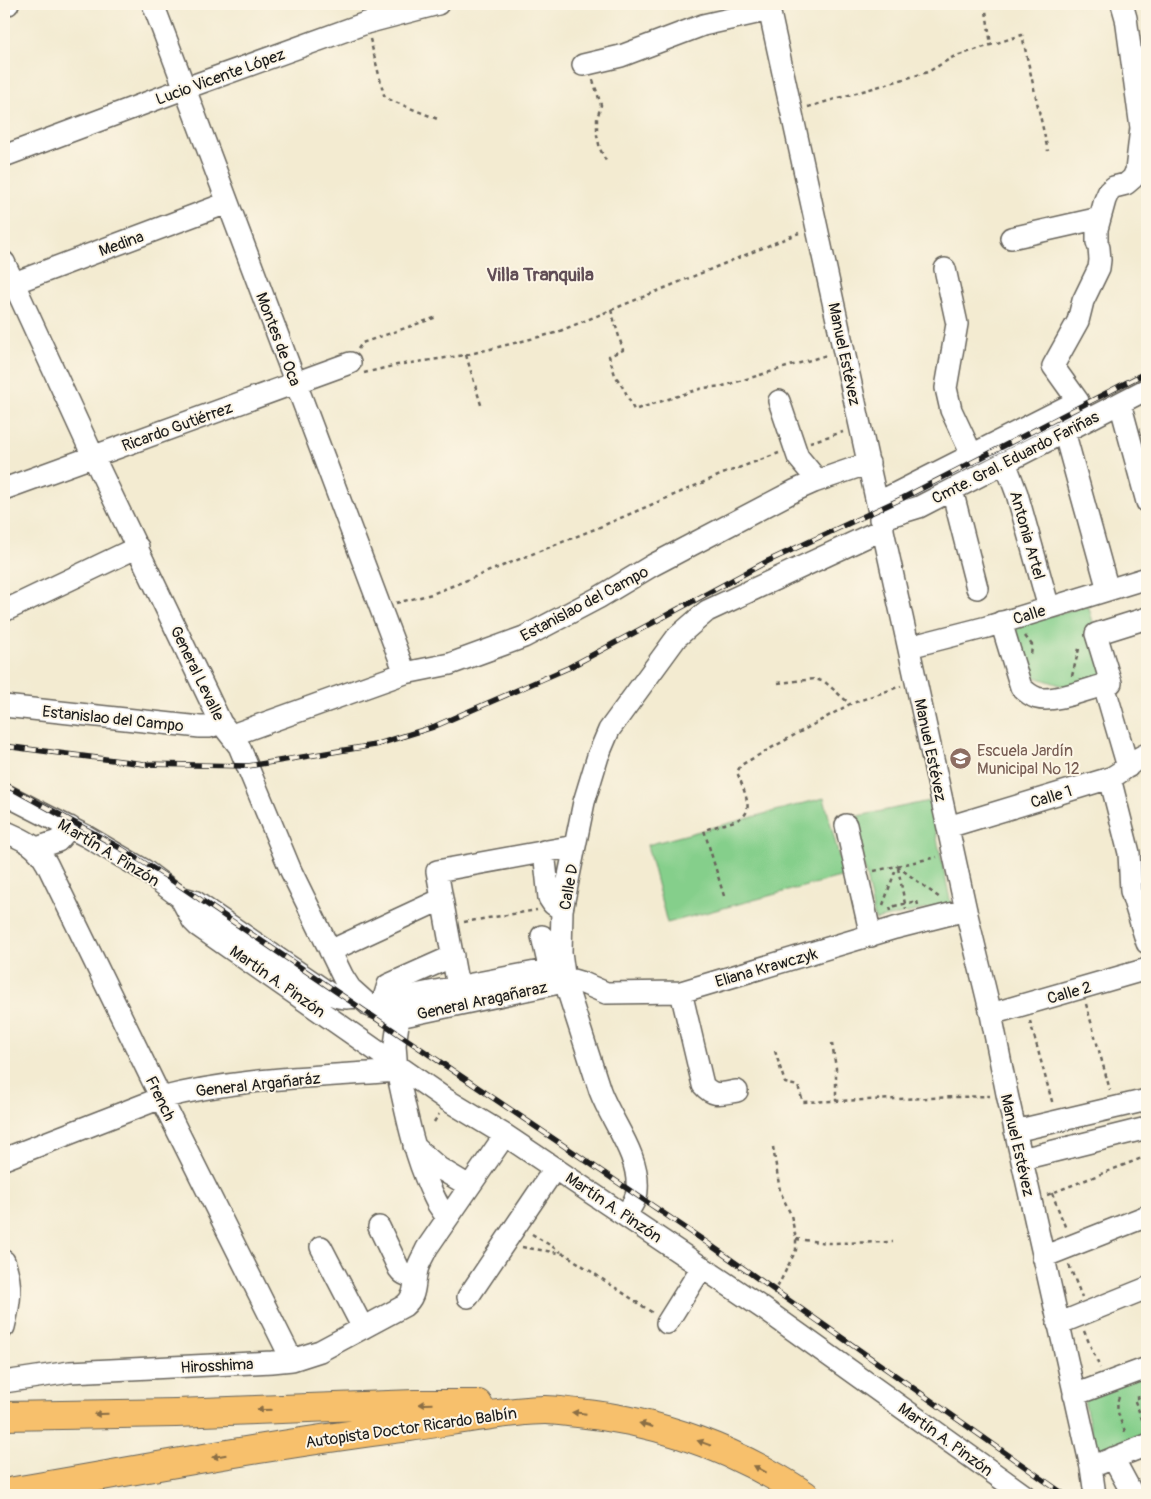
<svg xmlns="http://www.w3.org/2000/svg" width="1151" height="1499" font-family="Pangolin,sans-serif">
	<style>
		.green { fill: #85cf8b; stroke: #507654 }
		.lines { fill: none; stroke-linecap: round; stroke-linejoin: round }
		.minor-casing { stroke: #67645b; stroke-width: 24 }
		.highway-casing { stroke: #67645b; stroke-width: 30 }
		.path { stroke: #67645b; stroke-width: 2.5; stroke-dasharray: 4 4; stroke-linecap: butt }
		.minor { stroke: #fff; stroke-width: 21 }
		.highway { stroke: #f7c06c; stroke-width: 28 }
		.rail-casing { stroke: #1c1c1c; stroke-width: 5.5 }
		.rail { stroke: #fcf5e5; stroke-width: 4; stroke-dasharray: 11; stroke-linecap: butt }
		.oneway { fill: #8a6e44 }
		.labels { text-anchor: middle; stroke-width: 4; stroke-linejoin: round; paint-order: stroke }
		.street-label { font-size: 16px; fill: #1c1c1c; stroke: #fcf5e5 }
		.education-label { font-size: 16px; fill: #785e54; stroke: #fcf5e5; text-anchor: start }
		.quarter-label { font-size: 19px; font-weight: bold; fill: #614e56; stroke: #fcf5e5 }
	</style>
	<rect width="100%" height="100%" fill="#fcf5e5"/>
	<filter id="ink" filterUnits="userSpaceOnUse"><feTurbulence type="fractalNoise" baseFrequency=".02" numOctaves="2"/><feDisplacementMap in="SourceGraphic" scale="10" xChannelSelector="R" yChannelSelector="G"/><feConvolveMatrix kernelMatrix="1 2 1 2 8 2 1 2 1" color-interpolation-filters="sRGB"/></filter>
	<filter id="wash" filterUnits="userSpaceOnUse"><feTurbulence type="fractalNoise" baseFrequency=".0096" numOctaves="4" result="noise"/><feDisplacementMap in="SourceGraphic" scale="20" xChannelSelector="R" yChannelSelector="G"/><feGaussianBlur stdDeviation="1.12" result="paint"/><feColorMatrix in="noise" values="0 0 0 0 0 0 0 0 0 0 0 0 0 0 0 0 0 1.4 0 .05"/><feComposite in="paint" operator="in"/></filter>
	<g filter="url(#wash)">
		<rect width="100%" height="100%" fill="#f3ebd1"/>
		<path class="green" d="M1088,605L1109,676L1069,688L1029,675L1015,626Z
			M824,798L844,876L667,923L647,845Z
			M929,801L951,904L875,920L854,817Z
			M1147,1375V1437L1097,1457L1084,1400Z"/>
	</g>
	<g filter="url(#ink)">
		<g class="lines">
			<defs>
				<path id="minor" d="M153,4L405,673
					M768,4L967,915L991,1014L1007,1094L1091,1467L1095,1495
					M4,5L8,4
					M583,65L621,56L703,25L770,10
					M4,156L186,88L366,23L438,4
					M1011,238L1100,218
					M4,262L93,456L221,723L239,746L291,871L343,977L350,988L370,1006L399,1017
					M945,269L957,324L946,388L951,410L972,455
					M14,283L227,203
					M779,401L798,457L817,480
					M1120,403L1147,502
					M1083,421L1078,401L1053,366L1078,321L1083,301L1099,268L1100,260L1099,248L1097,242V229L1105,200L1109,191L1114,187L1126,184L1133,178L1136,171L1141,128L1126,18L1122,4
					M1064,431L1108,590
					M1005,462L1017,494L1049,608
					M4,489L350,363
					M952,490L977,588
					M877,503L1078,401
					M880,519L919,507L1147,389
					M4,611L138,547
					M1001,622L1021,687C1026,692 1031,696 1037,698C1054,703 1087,689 1104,685L1128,767
					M909,647L987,627L1147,578
					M1104,685L1111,683L1096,634L1147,618
					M4,706L200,727H209L221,723
					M232,735L405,673L450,664L524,637L598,598L653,565L796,490L814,482L869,463
					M1110,778L1129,853L1131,891L1147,943
					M4,794L86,836L144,870L180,897L193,921L198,926L447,1100L505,1135L764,1309L1024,1495
					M846,825L871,936
					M948,827L1110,778C1124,772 1133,759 1147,754
					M4,831C24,840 36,844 47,864L161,1098L292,1360
					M37,848L58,841L70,827
					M544,851L549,898L553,904L562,910
					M180,897L194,901L327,992C337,998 347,1000 358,996
					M330,951L442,899
					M458,987L437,871L575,846
					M681,992L703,1085C714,1098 722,1093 737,1091
					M383,1001L388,985L453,956
					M377,1008L383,1001L546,970L549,967L542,936
					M991,1014L1147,969
					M399,1017L573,980L583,983L606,993L681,992L895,928L966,910
					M397,1071C406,1111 413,1151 430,1188C435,1199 439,1209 448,1217
					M1015,1131L1147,1100
					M414,1146L439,1168L469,1186
					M4,1159L161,1098C237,1078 318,1077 397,1071L395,1045L399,1017
					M1022,1159L1147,1128
					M626,1215C630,1208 637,1199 637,1190C640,1155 612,1123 600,1091L565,982L561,952L562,910L584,802L598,756L609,730L677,637L707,611L883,529
					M379,1227L399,1269C404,1276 408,1276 416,1276
					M321,1247L363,1328
					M1043,1257L1147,1216
					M4,1261C13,1286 10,1302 4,1327
					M468,1297L555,1168
					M667,1323L702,1267
					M1058,1324L1147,1288
					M4,1382L70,1372L272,1362L292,1360L320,1351L404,1306C417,1295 413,1286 417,1270C419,1262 424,1255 427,1248L505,1135
					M1074,1395L1147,1368
					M1113,1458L1133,1495
					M1091,1467L1147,1445"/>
				<path id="highway" d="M4,1416L176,1413L415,1404H478
					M4,1493C139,1470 273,1444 409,1427C445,1422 480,1416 516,1412C525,1411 535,1410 545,1410C555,1410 567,1412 578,1413C659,1421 737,1450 805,1495"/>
			</defs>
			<use href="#minor" class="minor-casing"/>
			<use href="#highway" class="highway-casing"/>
			<path class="path" d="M985,4L991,45
				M370,39L384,95L390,100L440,120
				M593,80L601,105L597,119V135L600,149L606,161
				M808,107L928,72L953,57L1022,35L1048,151
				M611,310L623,350L609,356L615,375L625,391L634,410L703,388L723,386L827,355
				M358,349L362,343L437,317
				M466,355L482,408
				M364,373L397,365L466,355L555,333L799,233
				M810,442L843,432
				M396,603L432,594L595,529L725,473L779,453
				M1025,636L1032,645L1031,656
				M1072,676L1080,645
				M778,683L815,679L825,682L850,704
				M897,866L940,898
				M898,868L906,909
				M874,871L937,857
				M724,896L704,830C750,816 757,821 737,772L741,765L850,704L901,686
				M883,905L897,866
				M891,911L890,907L917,901L918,905
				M464,922L537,910
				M1142,987L1147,1005
				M1086,1004L1110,1090
				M1030,1021L1053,1105
				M832,1043L836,1068V1101
				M775,1051L785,1083L798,1086L803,1102L990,1096
				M434,1122L439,1114
				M773,1147L780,1191L791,1215L796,1239V1250L774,1294
				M1052,1193L1066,1229
				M1047,1195L1147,1156
				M532,1234L561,1252
				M796,1239L828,1243L893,1242
				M522,1247L565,1254L653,1313
				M1069,1265L1082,1297
				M1084,1331L1100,1368
				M1147,1394L1134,1399L1142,1419L1147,1417
				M1119,1397C1114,1410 1122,1423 1126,1434"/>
			<use href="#minor" class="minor"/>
			<use href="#highway" class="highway"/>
			<defs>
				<path id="rail" d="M4,746L144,764L248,766L375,745L433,727L568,668L768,561L903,498L1147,372
					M4,784L122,849L167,877L706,1242L1065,1495"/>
			</defs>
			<use href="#rail" class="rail-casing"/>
			<use href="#rail" class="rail"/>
		</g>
		<defs><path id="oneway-solid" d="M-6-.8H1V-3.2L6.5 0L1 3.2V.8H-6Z" transform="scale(1.25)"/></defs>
		<g class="oneway">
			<use href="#oneway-solid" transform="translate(426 1404) rotate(179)"/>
			<use href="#oneway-solid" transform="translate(264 1410) rotate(178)"/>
			<use href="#oneway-solid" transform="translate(579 1413) rotate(-174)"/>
			<use href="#oneway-solid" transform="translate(101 1414) rotate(179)"/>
			<use href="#oneway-solid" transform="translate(646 1425) rotate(-165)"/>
			<use href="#oneway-solid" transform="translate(704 1443) rotate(-160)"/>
			<use href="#oneway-solid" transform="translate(219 1456) rotate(170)"/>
			<use href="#oneway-solid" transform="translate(760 1469) rotate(-152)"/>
		</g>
	</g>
	<defs>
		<symbol id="school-disc" viewBox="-11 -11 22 22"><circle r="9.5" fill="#8d6e63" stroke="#fcf5e5"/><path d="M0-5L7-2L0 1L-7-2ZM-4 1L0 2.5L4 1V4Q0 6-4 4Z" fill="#fff"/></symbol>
	</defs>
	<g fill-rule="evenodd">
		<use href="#school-disc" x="948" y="746" width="25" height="25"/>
	</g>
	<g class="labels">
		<g class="street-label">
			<text transform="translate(220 76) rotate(-20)" y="6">Lucio Vicente López</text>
			<text transform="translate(121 243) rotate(-20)" y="6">Medina</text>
			<text transform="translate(279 339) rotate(69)" y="6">Montes de Oca</text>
			<text transform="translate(845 354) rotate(78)" y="6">Manuel Estévez</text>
			<text transform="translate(177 426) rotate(-20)" y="6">Ricardo Gutiérrez</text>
			<text transform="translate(1015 457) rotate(-27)" y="6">Cmte. Gral. Eduardo Fariñas</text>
			<text transform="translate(1028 535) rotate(74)" y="6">Antonia Artel</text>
			<text transform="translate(584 603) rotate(-28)" y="6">Estanislao del Campo</text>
			<text transform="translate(1029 614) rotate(-17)" y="6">Calle</text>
			<text transform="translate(198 673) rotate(64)" y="6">General Levalle</text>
			<text transform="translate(113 718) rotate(6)" y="6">Estanislao del Campo</text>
			<text transform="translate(931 750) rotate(78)" y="6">Manuel Estévez</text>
			<text transform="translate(1051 796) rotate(-17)" y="6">Calle 1</text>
			<text transform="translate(109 852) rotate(31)" y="6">M.artín A. Pinzón</text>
			<text transform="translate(568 887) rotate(-80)" y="6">Calle D</text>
			<text transform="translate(766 967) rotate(-16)" y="6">Eliana Krawczyk</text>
			<text transform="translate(278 981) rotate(35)" y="6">Martín A. Pinzón</text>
			<text transform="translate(1069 992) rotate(-16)" y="6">Calle 2</text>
			<text transform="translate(482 1000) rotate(-12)" y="6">General Aragañaraz</text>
			<text transform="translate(258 1084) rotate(-6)" y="6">General Argañaráz</text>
			<text transform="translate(161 1098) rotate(64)" y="6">French</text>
			<text transform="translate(1018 1145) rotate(77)" y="6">Manuel Estévez</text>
			<text transform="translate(614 1207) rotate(34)" y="6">Martín A. Pinzón</text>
			<text transform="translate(217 1365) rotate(-3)" y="6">Hirosshima</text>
			<text transform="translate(411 1427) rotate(-8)" y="6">Autopista Doctor Ricardo Balbín</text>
			<text transform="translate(946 1439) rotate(36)" y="6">Martín A. Pinzón</text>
		</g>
		<g class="education-label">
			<text x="977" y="756">Escuela Jardín<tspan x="977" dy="18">Municipal Nº 12</tspan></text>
		</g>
		<g class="quarter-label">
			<text x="540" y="281">Villa Tranquila</text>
		</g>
	</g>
	<rect width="1151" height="1499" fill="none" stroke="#fcf5e5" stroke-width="20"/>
</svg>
